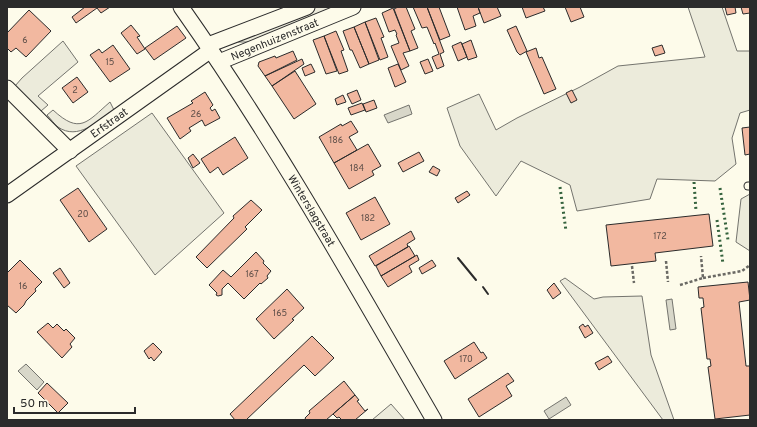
<svg xmlns="http://www.w3.org/2000/svg" width="757" height="427" font-family="Overpass,sans-serif">
	<style>
		.green { fill: #ecebdb; stroke: #74746e }
		.water { fill: #d8d7c9; stroke: #74746e }
		.building { fill: #f2b8a0; stroke: #2b2b2b }
		.lines { fill: none; stroke-linecap: round; stroke-linejoin: round }
		.lane-casing { stroke: #2b2b2b; stroke-width: 9 }
		.street-casing { stroke: #2b2b2b; stroke-width: 17 }
		.path { stroke: #6a6964; stroke-width: 2.5; stroke-dasharray: 3 2; stroke-linecap: butt }
		.lane { stroke: #fdfbea; stroke-width: 7 }
		.street { stroke: #fdfbea; stroke-width: 15 }
		.hedge { stroke: #34623c; stroke-width: 3; stroke-dasharray: 2 3; stroke-linecap: butt }
		.wall { stroke: #2b2b2b; stroke-width: 2 }
		.labels { text-anchor: middle; stroke-width: 3; stroke-linejoin: round; paint-order: stroke }
		.number-label { font-size: 9px; fill: #5d4e48 }
		.street-label { font-size: 11px; fill: #2b2b2b; stroke: #fdfbea }
	</style>
	<rect width="100%" height="100%" fill="#fdfbea"/>
	<path class="green" d="M315,7H345L251,42H238L249,31Z
		M688,7H722L737,51H750V110L740,113L732,138L736,164L715,181L657,179L650,199L577,211L570,185L521,161L496,196L460,146L447,108L479,94L496,130L517,118L580,87L618,66L705,57Z
		M63,41L78,62L38,96L48,105L41,111L15,86L22,78Z
		M110,102L114,110C98,121 78,141 58,127C54,124 51,119 47,115L53,110C80,135 87,122 110,102Z
		M152,113L224,213L155,275L76,166Z
		M750,194V251L736,242L741,199Z
		M565,278L594,299L603,297L642,296L651,355L674,420H663L560,281Z
		M391,404L405,420H372Z"/>
	<path class="water" d="M409,105L412,114L388,123L384,115Z
		M672,299L676,329L670,330L666,300Z
		M26,364L44,382L37,390L18,371Z
		M566,397L571,405L549,419L544,411Z"/>
	<path class="building" d="M85,7H110L101,13L97,8L76,23L72,17Z
		M398,7H406L415,29L411,31L418,48L410,51L394,9Z
		M413,7H427L444,52L440,54L444,66L437,69L432,57L439,54L435,43L434,44L427,27L422,28Z
		M427,7H439L450,36L440,40Z
		M457,7H478L480,13L473,16L476,26L465,30Z
		M478,7H497L501,16L484,23Z
		M522,7H543L545,11L526,18Z
		M565,7H580L584,17L571,22Z
		M725,7H735L736,13L727,15Z
		M741,7H750V13L743,14Z
		M393,8L410,51L403,53L409,66L401,70L391,46L399,43L396,35L397,34L395,30L389,32L382,13Z
		M29,10L51,31L26,57L16,48L11,52L7,48V33Z
		M376,18L384,37L381,38L388,57L380,60L365,22Z
		M365,22L379,60L369,64L354,27Z
		M131,25L140,36L137,37L145,49L137,54L121,33Z
		M177,26L186,38L154,60L145,48Z
		M516,26L527,51L520,55L517,52L507,30Z
		M354,27L369,64L360,68L352,50H350L343,31Z
		M336,31L344,50L341,51L348,71L339,74L324,36Z
		M324,36L337,71L326,74L313,40Z
		M471,40L477,57L468,60L462,44Z
		M461,42L467,57L458,61L452,46Z
		M113,45L130,69L110,82L90,55L99,49L102,53Z
		M662,45L665,53L655,56L652,48Z
		M536,48L539,58L542,57L556,89L544,94L526,52Z
		M293,51L297,60L265,76L258,66L259,62L275,56L276,58Z
		M302,59L304,64L272,86L265,76Z
		M428,59L433,71L425,74L420,62Z
		M311,64L315,72L305,76L302,68Z
		M398,64L406,82L395,87L388,68Z
		M295,71L316,104L294,119L272,86Z
		M77,77L88,92L73,103L62,88Z
		M357,90L361,100L352,104L347,94Z
		M572,90L577,100L571,103L566,93Z
		M205,92L213,105L210,108L212,111L215,109L220,118L205,126L202,120L189,128L191,131L180,139L167,118L193,103L191,101Z
		M343,95L346,102L337,105L335,99Z
		M374,100L377,108L366,112L363,104Z
		M362,103L365,110L351,115L348,108Z
		M351,121L358,132L349,137L357,150L334,163L319,137L341,124L342,126Z
		M750,127V154L745,155L742,128Z
		M235,137L248,158L223,175L218,167L210,173L201,159Z
		M368,144L381,166L372,171L374,175L349,189L334,163Z
		M419,152L424,161L403,172L398,163Z
		M193,154L200,163L193,168L188,158Z
		M433,166L440,170L437,176L429,172Z
		M78,188L107,229L89,242L60,200Z
		M467,191L470,195L458,203L455,198Z
		M375,197L390,224L361,240L346,213Z
		M251,200L262,210L245,227L247,229L207,268L196,257L234,218L233,216Z
		M709,214L713,246L655,253L656,261L611,266L606,225Z
		M411,231L415,239L407,244L408,247L375,266L369,256Z
		M409,246L415,256L381,276L376,266Z
		M256,252L264,261L263,263L271,271L267,276L268,278L261,284L260,283L244,299L228,283L222,289V295L218,296L216,295L217,293L209,285L223,270L231,277Z
		M417,255L419,260L409,266L412,272L388,287L381,276Z
		M20,260L42,282L35,289L36,291L26,301L24,305L16,313L7,305V273Z
		M432,260L436,266L422,274L419,268Z
		M60,268L70,283L64,288L53,273Z
		M748,282L750,300L739,302L746,366H750V415L715,419L708,367L711,366L710,359H707L701,308L704,307L703,298H699L698,287Z
		M554,283L561,293L553,299L547,290Z
		M287,289L304,308L292,319L294,320L274,339L256,319Z
		M48,323L53,328L57,324L64,331L66,329L75,338L70,344L72,347L62,358L37,332Z
		M583,324L585,327L588,325L593,333L585,338L579,327Z
		M312,336L334,358L315,376L304,365L246,420H235L230,414Z
		M474,342L481,353L483,352L487,358L455,379L444,361Z
		M153,343L162,352L154,361L151,357L149,359L144,351Z
		M608,356L612,362L599,370L595,363Z
		M508,373L514,381L506,386L512,396L479,417L468,399Z
		M344,381L355,395L326,420H306L305,418L310,413L309,411Z
		M47,383L68,403L58,413L38,393Z
		M355,395L359,400L357,401L365,411L368,409L355,420H342L339,417L337,418L333,414Z"/>
	<g class="lines">
		<defs>
			<path id="lane" d="M748,186H750"/>
			<g id="street">
				<path id="s1" d="M181,7C274,139 353,280 434,420"/>
				<path d="M208,45L307,7"/>
				<path id="s2" d="M219,62L353,7"/>
				<path d="M7,88L70,151"/>
				<path id="s3" d="M7,195L211,50"/>
			</g>
		</defs>
		<use href="#lane" class="lane-casing"/>
		<use href="#street" class="street-casing"/>
		<path class="path" d="M666,261L668,282
			M632,266L634,283
			M703,278L742,271L750,265
			M680,285L703,278L701,256"/>
		<use href="#lane" class="lane"/>
		<use href="#street" class="street"/>
		<path class="hedge" d="M694,182L696,211
			M560,187L566,231
			M720,188L728,240
			M717,220L723,264"/>
		<path class="wall" d="M458,258L476,280
			M483,287L488,294"/>
	</g>
	<g class="labels">
		<g class="number-label">
			<text x="25" y="43">6</text>
			<text x="110" y="65">15</text>
			<text x="75" y="93">2</text>
			<text x="196" y="117">26</text>
			<text x="336" y="143">186</text>
			<text x="357" y="171">184</text>
			<text x="83" y="217">20</text>
			<text x="368" y="221">182</text>
			<text x="660" y="239">172</text>
			<text x="252" y="277">167</text>
			<text x="23" y="289">16</text>
			<text x="280" y="316">165</text>
			<text x="466" y="362">170</text>
		</g>
		<g class="street-label">
			<text dy="4" stroke="none"><textPath href="#s2" startOffset="60">Negenhuizenstraat</textPath></text>
			<text dy="4" stroke="none"><textPath href="#s3" startOffset="125">Erfstraat</textPath></text>
			<text dy="4" stroke="none"><textPath href="#s1" startOffset="242">Winterslagstraat</textPath></text>
		</g>
	</g>
	<rect width="757" height="427" fill="none" stroke="#2b2b2b" stroke-width="16"/>
	<path d="M14 407v6h121v-6" fill="none" stroke="#2b2b2b" stroke-width="2"/>
	<text x="20" y="407" font-size="12" fill="#2b2b2b" stroke="#fdfbea" stroke-width="3" paint-order="stroke">50 m</text>
</svg>
